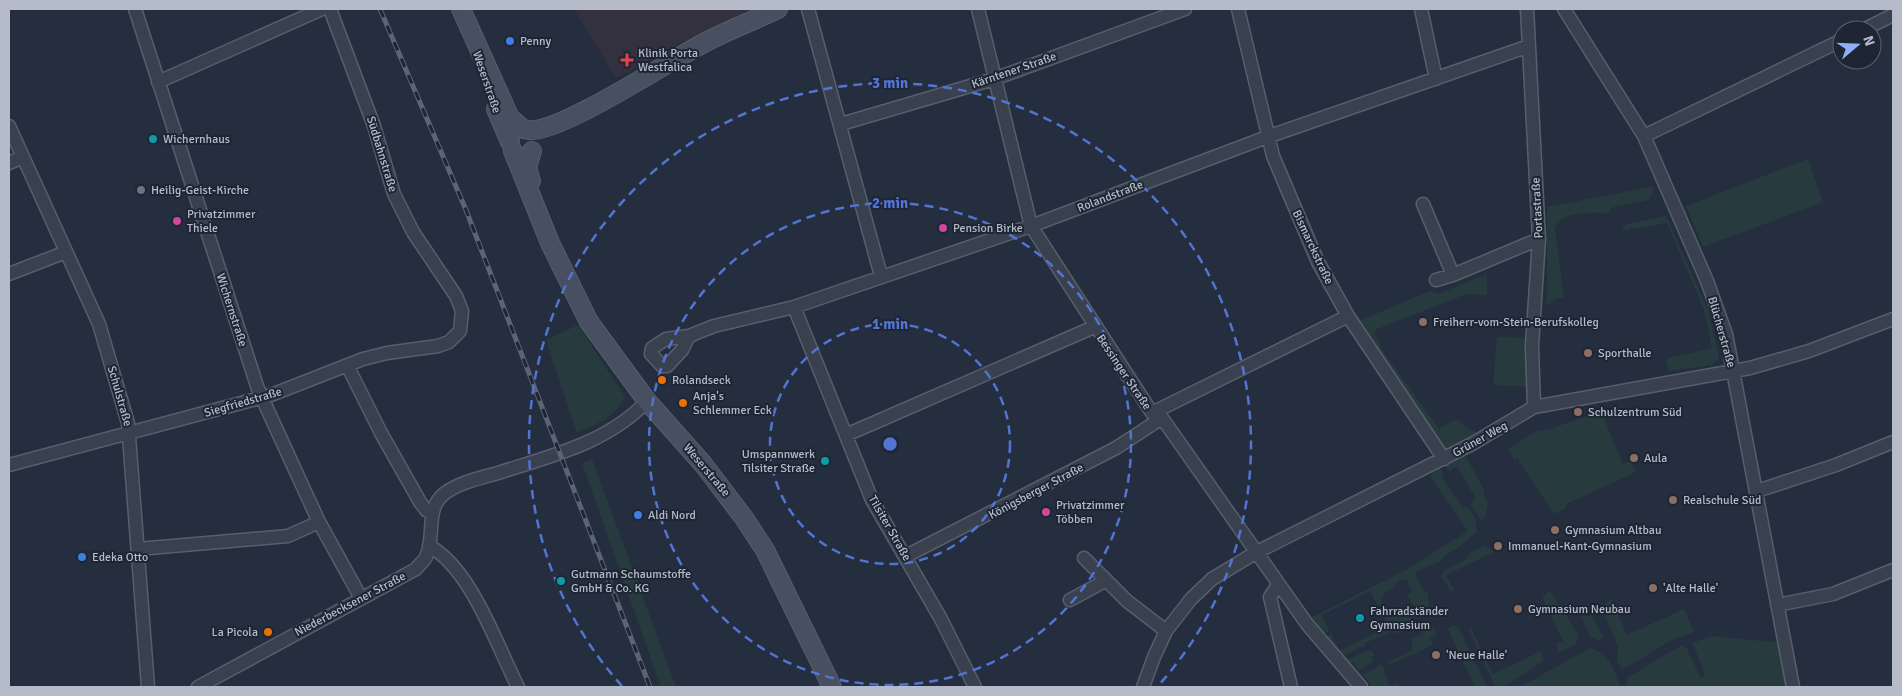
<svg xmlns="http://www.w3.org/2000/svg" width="1902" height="696" font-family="Signika,sans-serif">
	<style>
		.medical { fill: #33303f }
		.green { fill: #273b3f }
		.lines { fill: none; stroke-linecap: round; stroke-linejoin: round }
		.street-casing { stroke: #575e6c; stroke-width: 15 }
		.secondary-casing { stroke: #575e6c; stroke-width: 20 }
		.street { stroke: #39404e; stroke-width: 12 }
		.secondary { stroke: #474f61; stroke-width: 18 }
		.rail-casing { stroke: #5b6475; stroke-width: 5 }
		.rail { stroke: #1e2533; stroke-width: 3; stroke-dasharray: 9; stroke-linecap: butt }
		.ring { fill: none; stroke: #5274d3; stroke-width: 2.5; stroke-dasharray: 9 6 }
		.shop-dot { fill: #3f7fe0; stroke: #1e2533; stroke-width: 2 }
		.health-dot { fill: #e0444e; stroke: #1e2533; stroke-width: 2 }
		.culture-dot { fill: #0f9aa8; stroke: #1e2533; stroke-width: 2 }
		.worship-dot { fill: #6b7280; stroke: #1e2533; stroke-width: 2 }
		.hotel-dot { fill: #d1479c; stroke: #1e2533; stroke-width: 2 }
		.education-dot { fill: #8d6e63; stroke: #1e2533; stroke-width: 2 }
		.food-dot { fill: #e8710a; stroke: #1e2533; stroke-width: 2 }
		.labels { text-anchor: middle; stroke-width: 4; stroke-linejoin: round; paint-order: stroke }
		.poi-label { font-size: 12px; fill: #b5bbc9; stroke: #1e2533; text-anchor: start }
		.street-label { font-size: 12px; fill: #b5bbc9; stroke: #1e2533 }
		.centre { fill: #5274d3; stroke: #1e2533; stroke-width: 2.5 }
		.ring-label { font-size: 15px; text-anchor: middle; font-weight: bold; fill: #5274d3; stroke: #1e2533; stroke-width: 4; stroke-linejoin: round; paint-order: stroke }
	</style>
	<rect width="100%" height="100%" fill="#252e3e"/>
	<path class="medical" d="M574,9H754L682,42L616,78Z"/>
	<path class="green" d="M1808,159L1823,202L1703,247L1686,206Z
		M1654,186L1653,193L1648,200L1610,208V213C1595,213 1561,210 1555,229L1564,297L1555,299L1547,306V207Z
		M1666,216L1708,310L1719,358L1712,365L1669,371L1666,360L1669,358L1712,348L1704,310L1667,223L1620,231L1627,224Z
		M1487,274V295L1466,294L1377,329L1375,333L1382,350L1439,429L1456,419L1469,429L1481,434L1444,454L1359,321L1430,291L1438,294Z
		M578,325L625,397C616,417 595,425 577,433L546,340Z
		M1497,337L1531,338L1529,387L1493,385Z
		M1601,411L1623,464L1631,461L1636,472L1566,504L1567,507L1554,514L1517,458L1514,460L1508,449L1535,432L1550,429Z
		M1463,451L1485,492L1483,494L1488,504L1485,517L1481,520L1470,504L1476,499L1457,466L1449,471L1445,465Z
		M592,459L676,687H661L582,463Z
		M1440,468L1444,474L1441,476L1463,508L1467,506L1477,522L1475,523L1477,532L1455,550L1445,555L1441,561L1415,572L1422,588L1428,594L1429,608L1422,612L1411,603L1407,594L1412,592L1407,580H1400L1391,590L1383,594L1381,605L1378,606L1370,591L1322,615L1329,631L1320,636L1307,620L1406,570L1468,531L1430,476Z
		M1485,545L1494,552L1446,575L1454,591H1451L1441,576C1447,565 1467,564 1471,552Z
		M1550,591L1579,636L1575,645L1559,653L1556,644L1563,641L1542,596Z
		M1611,598L1627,635L1684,609L1694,632L1674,639L1622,670L1617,661L1618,646L1602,609Z
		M1383,609L1400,617L1406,615L1411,617L1413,622L1408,629L1396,634L1394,631L1365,643L1366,645L1339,658L1332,649L1327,637L1331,634L1340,651L1388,626L1381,611Z
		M1592,615L1603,637L1599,641L1590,636L1581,617Z
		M1429,621L1437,634L1430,638L1433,645L1389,665L1388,662L1411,651L1413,645L1411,639L1422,634L1419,626Z
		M1454,625L1459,628L1487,687H1475L1448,629Z
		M1471,628L1493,674L1542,651L1543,661L1504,687H1498L1494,684L1469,630Z
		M1711,636L1772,642L1777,640L1788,687H1626L1627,678L1678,647L1683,646L1687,649L1701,678L1705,676L1693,643Z
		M1590,648C1609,654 1615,668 1620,687H1520Z
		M1368,650L1373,652L1374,656L1371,657L1374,661L1359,670L1352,662L1348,666L1343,662Z
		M1382,664L1390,687L1398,683L1400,687H1373L1363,675Z"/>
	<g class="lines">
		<defs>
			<path id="street" d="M135,9L258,389L319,522L361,598
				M808,9L881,276
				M978,9L1031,226L1152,413L1162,418L1307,624L1361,687
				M1238,9L1273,156L1318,262L1348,316L1444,459
				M1421,9L1436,79
				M1527,9L1539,239L1532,346L1534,407
				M1564,9L1644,136L1707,281L1726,334L1793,687
				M1863,30L1893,15
				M158,82L322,9
				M841,124L994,79L1185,9
				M9,126L99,324L128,423L148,687
				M1644,136L1842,40
				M9,163L23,157
				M1423,204L1453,275
				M9,274L66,252
				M1436,280L1453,275L1539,239
				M794,307L872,500L941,619L975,687
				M689,336L682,350L667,366H662L651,354L652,348L666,339L689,336L714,326L794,307L1031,226L1267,137L1529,46
				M348,367L381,433L420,502L426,510L433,513
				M1152,413L1348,316
				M846,435L1094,327
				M9,465L271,395L363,359L387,353L438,346L449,342L460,331L462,311L456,296L413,232L394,194L374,126L330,9
				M1757,491L1836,465L1893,442
				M429,546C471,568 497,646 518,687
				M138,549L288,536L319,522
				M906,556L1116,448L1162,418
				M1084,558L1127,601L1166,631
				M1278,585L1270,597L1291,687
				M1070,600L1105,581
				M1777,605L1833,594L1893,570
				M198,687L416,569C419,565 424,561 426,557C436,537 424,509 445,493C460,482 481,478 498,473C550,456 608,443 647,401
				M1143,687L1154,657L1166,631L1191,599L1212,579L1255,553L1472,444L1534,407L1750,368L1809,351L1893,319"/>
			<path id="secondary" d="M461,9L510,118L523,129
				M496,109L510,142
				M528,130C557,135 669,61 702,44C726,31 753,21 778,9
				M513,151L550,243L589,322L647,401L703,464L744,518L765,550L832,687
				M531,181L527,168L532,151"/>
		</defs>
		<use href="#street" class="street-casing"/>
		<use href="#secondary" class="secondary-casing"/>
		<use href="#street" class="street"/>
		<use href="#secondary" class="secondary"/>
		<defs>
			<path id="rail" d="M380,9L466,210L650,687"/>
		</defs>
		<use href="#rail" class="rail-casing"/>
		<use href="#rail" class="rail"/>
	</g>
	<g class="ring">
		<circle cx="890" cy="444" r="120"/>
		<circle cx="890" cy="444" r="241"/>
		<path d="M622 686A361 361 0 1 1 1158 686"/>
	</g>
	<g class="shop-dot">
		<circle cx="510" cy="41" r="5"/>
		<circle cx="638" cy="515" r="5"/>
		<circle cx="82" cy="557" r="5"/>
	</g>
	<path class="health-dot" d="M624.5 52.5h5v5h5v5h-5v5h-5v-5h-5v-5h5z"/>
	<g class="culture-dot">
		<circle cx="153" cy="139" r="5"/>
		<circle cx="825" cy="461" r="5"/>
		<circle cx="561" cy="581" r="5"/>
		<circle cx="1360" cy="618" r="5"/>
	</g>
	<circle class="worship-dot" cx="141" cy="190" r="5"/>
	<g class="hotel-dot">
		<circle cx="177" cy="221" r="5"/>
		<circle cx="943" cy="228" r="5"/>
		<circle cx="1046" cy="512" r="5"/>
	</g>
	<g class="education-dot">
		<circle cx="1423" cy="322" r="5"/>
		<circle cx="1588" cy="353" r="5"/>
		<circle cx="1578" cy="412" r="5"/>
		<circle cx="1634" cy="458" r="5"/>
		<circle cx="1673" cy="500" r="5"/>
		<circle cx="1555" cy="530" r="5"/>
		<circle cx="1498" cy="546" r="5"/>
		<circle cx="1653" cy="588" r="5"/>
		<circle cx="1518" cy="609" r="5"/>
		<circle cx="1436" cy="655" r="5"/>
	</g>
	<g class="food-dot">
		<circle cx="662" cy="380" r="5"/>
		<circle cx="683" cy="403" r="5"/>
		<circle cx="268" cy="632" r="5"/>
	</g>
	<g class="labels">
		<g class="poi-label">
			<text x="520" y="45">Penny</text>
			<text x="638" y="57">Klinik Porta<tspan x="638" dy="14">Westfalica</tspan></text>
			<text x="163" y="143">Wichernhaus</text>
			<text x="151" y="194">Heilig-Geist-Kirche</text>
			<text x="187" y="218">Privatzimmer<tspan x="187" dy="14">Thiele</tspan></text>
			<text x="953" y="232">Pension Birke</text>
			<text x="1433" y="326">Freiherr-vom-Stein-Berufskolleg</text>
			<text x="1598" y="357">Sporthalle</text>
			<text x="672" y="384">Rolandseck</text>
			<text x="693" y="400">Anja's<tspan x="693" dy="14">Schlemmer Eck</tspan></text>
			<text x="1588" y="416">Schulzentrum Süd</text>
			<text x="815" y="458" text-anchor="end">Umspannwerk<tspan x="815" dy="14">Tilsiter Straße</tspan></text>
			<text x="1644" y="462">Aula</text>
			<text x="1683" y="504">Realschule Süd</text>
			<text x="1056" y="509">Privatzimmer<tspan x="1056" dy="14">Többen</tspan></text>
			<text x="648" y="519">Aldi Nord</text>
			<text x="1565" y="534">Gymnasium Altbau</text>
			<text x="1508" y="550">Immanuel-Kant-Gymnasium</text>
			<text x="92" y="561">Edeka Otto</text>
			<text x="571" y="578">Gutmann Schaumstoffe<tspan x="571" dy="14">GmbH &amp; Co. KG</tspan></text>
			<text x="1663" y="592">'Alte Halle'</text>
			<text x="1528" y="613">Gymnasium Neubau</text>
			<text x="1370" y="615">Fahrradständer<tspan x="1370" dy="14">Gymnasium</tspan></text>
			<text x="258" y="636" text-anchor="end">La Picola</text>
			<text x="1446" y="659">'Neue Halle'</text>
		</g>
		<g class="street-label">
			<text transform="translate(1014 70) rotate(-19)" y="4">Kärntener Straße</text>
			<text transform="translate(487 82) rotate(71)" y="4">Weserstraße</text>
			<text transform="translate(382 154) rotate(73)" y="4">Südbahnstraße</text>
			<text transform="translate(1110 196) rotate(-21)" y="4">Rolandstraße</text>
			<text transform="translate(1537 208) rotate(-93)" y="4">Portastraße</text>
			<text transform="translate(1313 247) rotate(65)" y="4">Bismarckstraße</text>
			<text transform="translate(232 310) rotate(72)" y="4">Wichernstraße</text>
			<text transform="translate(1722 332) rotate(74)" y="4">Blücherstraße</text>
			<text transform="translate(1124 372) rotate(56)" y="4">Bessinger Straße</text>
			<text transform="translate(120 396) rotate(74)" y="4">Schulstraße</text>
			<text transform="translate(243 402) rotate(-16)" y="4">Siegfriedstraße</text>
			<text transform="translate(1480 439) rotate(-29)" y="4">Grüner Weg</text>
			<text transform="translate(707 470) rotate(50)" y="4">Weserstraße</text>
			<text transform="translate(1036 491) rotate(-28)" y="4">Königsberger Straße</text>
			<text transform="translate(890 528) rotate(60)" y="4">Tilsiter Straße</text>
			<text transform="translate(350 604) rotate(-28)" y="4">Niederbecksener Straße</text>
		</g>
	</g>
	<circle cx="890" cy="444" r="8" class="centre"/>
	<g class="ring-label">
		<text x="890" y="88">3 min</text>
		<text x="890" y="208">2 min</text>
		<text x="890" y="329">1 min</text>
	</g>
	<rect width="1902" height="696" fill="none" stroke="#b5bbc9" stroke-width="20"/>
	<g transform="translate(1857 45) rotate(71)"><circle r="24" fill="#1e2533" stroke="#5a616f"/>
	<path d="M0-4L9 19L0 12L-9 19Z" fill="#8daff5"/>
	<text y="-8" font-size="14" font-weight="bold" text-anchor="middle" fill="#b5bbc9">N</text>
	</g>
</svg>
